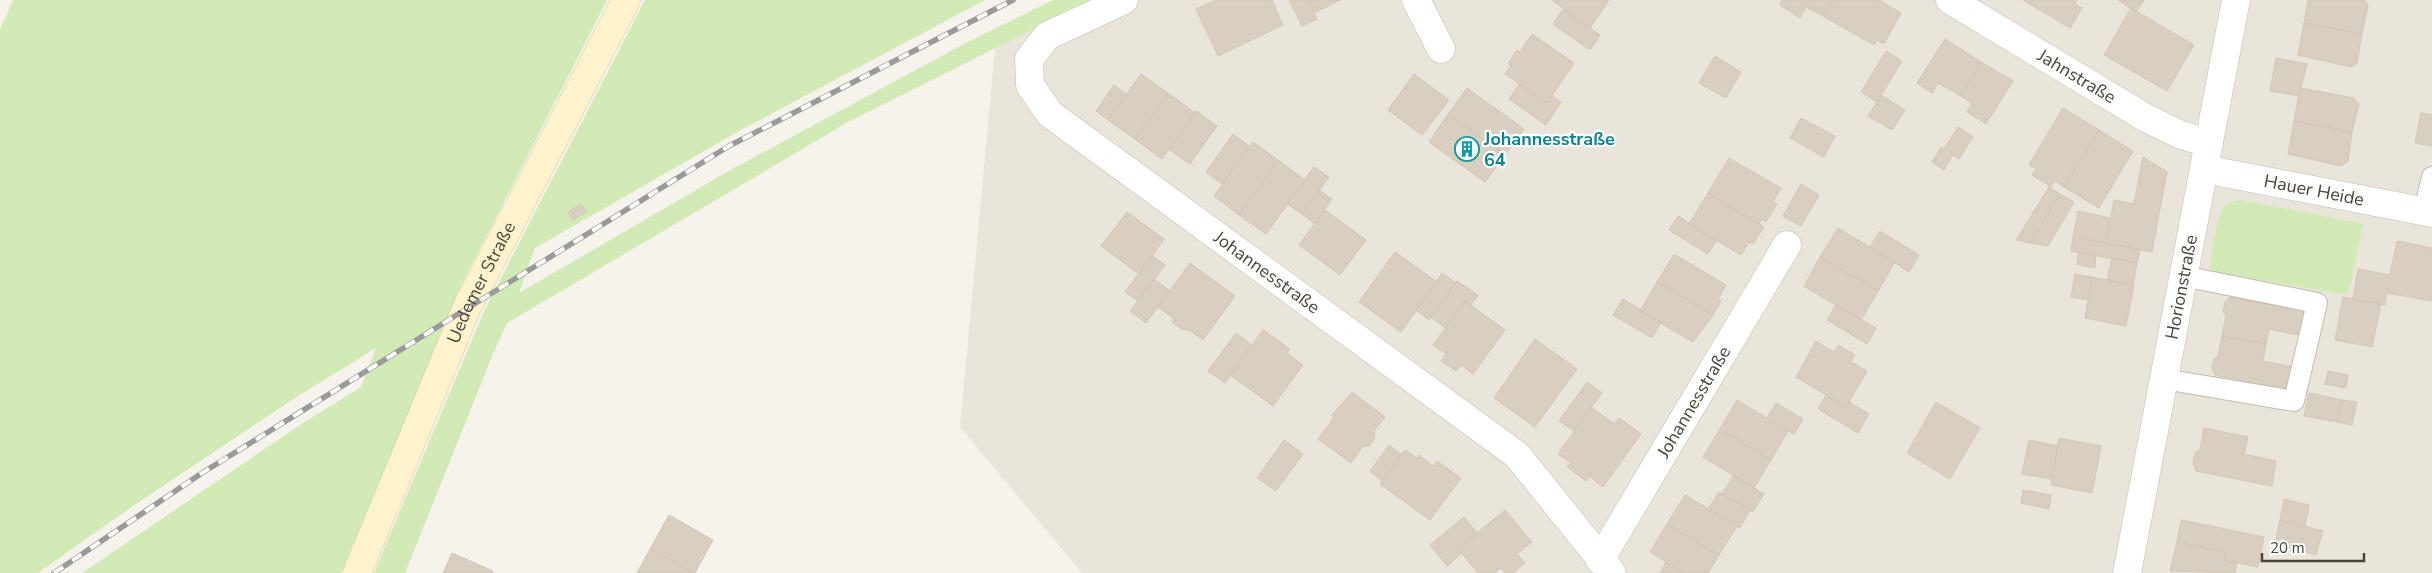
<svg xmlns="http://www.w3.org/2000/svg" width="2432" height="573" font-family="'Nunito Sans',sans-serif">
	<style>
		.residential { fill: #eae5da }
		.green { fill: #d2eab5 }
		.building { fill: #d8cfc1; stroke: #d3c7b4 }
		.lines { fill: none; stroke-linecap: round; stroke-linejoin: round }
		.lane-casing { stroke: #c2bbae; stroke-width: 22 }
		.street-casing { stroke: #c2bbae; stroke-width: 29 }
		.secondary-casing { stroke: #d6c79b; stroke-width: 29 }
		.lane { stroke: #fff; stroke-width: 20 }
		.street { stroke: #fff; stroke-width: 28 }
		.secondary { stroke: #fff3cd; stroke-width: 28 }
		.rail-casing { stroke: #9a9a9a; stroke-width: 5.5 }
		.rail { stroke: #fff; stroke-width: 4; stroke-dasharray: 11; stroke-linecap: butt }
		.labels { text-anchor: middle; stroke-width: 4.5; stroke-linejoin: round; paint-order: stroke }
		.street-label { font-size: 18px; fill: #4b4439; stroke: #fff }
		.culture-label { font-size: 18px; font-weight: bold; fill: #0d838f; stroke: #fff; text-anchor: start }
	</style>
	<rect width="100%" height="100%" fill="#f6f3ec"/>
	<path class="residential" d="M1091,0H2432V573H1082L960,427L995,48Z"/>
	<path class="green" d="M13,0H607L461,286L341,573H82L303,423L361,387L376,348L295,398L130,508L38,573H0V30Z
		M645,0H985L739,131L535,248L519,293L734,168L962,45L1053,0H1091L850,121L507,323L493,354L405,573H374L485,309Z
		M2241,200L2363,224L2348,295L2209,271C2212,257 2215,214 2226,205C2230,201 2236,201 2241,200Z"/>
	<path class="building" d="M1216,0H1272L1283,25L1218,56L1196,9Z
		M1289,0H1308L1317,19L1302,26Z
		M1308,0H1340L1314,13Z
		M1552,0H1609L1590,28Z
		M1782,0H1833L1823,16L1806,7L1800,18L1780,5Z
		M1833,0H1879L1901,13L1884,44L1877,40L1874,45L1823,16Z
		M2023,0H2077L2075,4L2082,8L2070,28Z
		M2118,0H2144L2136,12Z
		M2308,0H2365L2368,5L2362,34L2304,23Z
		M2131,8L2194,45L2167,91L2104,55Z
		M1563,9L1600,35L1590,50L1553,24Z
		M2304,23L2362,34L2357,63L2351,67L2298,55Z
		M1532,34L1574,63L1547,103L1505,74L1511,65L1508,64L1517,50L1520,52Z
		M1945,39L1981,62L1961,96L1938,83L1932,93L1917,83Z
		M1886,51L1902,61L1877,102L1861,92Z
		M1715,56L1741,72L1726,98L1699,83Z
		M2276,58L2307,64L2299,96L2270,91Z
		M1981,62L2013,81L1986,124L1967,112L1972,103L1961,96Z
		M1141,74L1168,93L1135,139L1108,120Z
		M1414,74L1449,100L1422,135L1388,110Z
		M1519,84L1547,103L1552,96L1561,102L1546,125L1509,99Z
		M1114,85L1126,94L1108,120L1096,111Z
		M1467,88L1524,129L1505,155L1448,114Z
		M2300,88L2354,98L2359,104L2352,132L2294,121Z
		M1168,93L1195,113L1162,159L1135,139Z
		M1881,95L1905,110L1892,130L1868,116Z
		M2063,108L2099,130L2064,187L2055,181L2051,187L2032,175L2036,169L2029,165Z
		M1196,111L1217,126L1190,164L1169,149Z
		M2421,113L2432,115V146L2415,143Z
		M1448,114L1505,155L1485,182L1429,142Z
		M1801,118L1835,136L1824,157L1790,138Z
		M2294,121L2352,132L2348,161L2341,166L2288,154Z
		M1958,127L1973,137L1959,159L1953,155L1944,170L1932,162L1941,147L1944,149Z
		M2099,130L2133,151L2099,208L2064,187Z
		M1233,134L1249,146L1222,184L1206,172Z
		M1253,142L1278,160L1239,215L1214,196Z
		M2143,157L2167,172L2152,252L2106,243L2114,200L2134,204Z
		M1729,158L1781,188L1773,202L1777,204L1766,222L1762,219L1759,224L1708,193Z
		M1278,160L1305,180L1266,234L1239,215Z
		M1314,167L1329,177L1302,214L1287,204Z
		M1801,184L1819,195L1801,226L1783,216Z
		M2049,187L2060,194L2030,243L2016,240Z
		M1319,190L1332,199L1315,224L1302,214Z
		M1708,193L1764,227L1753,244L1749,242L1741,255L1689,224Z
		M2060,194L2074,202L2048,246L2030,243Z
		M581,204L586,212L573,220L568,212Z
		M1325,210L1366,240L1340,275L1299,245Z
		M2078,211L2110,218L2106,243L2073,237Z
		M1127,212L1164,239L1139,274L1101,246Z
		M1678,216L1716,241L1708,254L1669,230Z
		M1838,228L1895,262L1878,291L1820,257Z
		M1880,231L1919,255L1909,272L1870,247Z
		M2073,237L2140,250L2137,263L2071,251Z
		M2397,241L2432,248V301L2387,293L2385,305L2353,299L2358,269L2390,275Z
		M1395,252L1437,282L1401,332L1359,302Z
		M2079,252L2096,255L2095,268L2077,264Z
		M1674,254L1726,285L1718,299L1721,301L1713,315L1657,282Z
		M1152,255L1165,265L1138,301L1125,292Z
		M1820,257L1878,291L1861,320L1804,286Z
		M2112,258L2137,263L2133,285L2107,280Z
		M1190,263L1235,296L1203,340L1189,330H1183L1173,323V318L1158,307Z
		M1442,273L1456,283L1429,320L1416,310Z
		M2075,274L2092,277L2088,300L2071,297Z
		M2092,277L2134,285L2126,326L2085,318Z
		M1154,279L1170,291L1146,323L1130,311Z
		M1457,281L1478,295L1471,305L1465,301L1445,328L1431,317Z
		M1657,282L1713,315L1693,342L1640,311Z
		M2230,297L2304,311L2299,335L2269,329L2266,344L2222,336L2226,316L2223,311L2225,302Z
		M2343,297L2381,304L2372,347L2335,340Z
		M1623,299L1661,322L1652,338L1613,315Z
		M1465,301L1505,330L1473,374L1461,365L1456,371L1441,361L1446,354L1433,345Z
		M1836,305L1876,328L1867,344L1827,320Z
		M1263,330L1290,349L1287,353L1303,365L1273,406L1230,375Z
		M1236,333L1252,345L1225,383L1208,371Z
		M2222,336L2266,344L2263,361L2293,367L2289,390L2215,375L2212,369L2214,359L2218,357Z
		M1535,339L1577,369L1535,427L1494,398Z
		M1816,341L1834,352L1838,345L1855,355L1851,362L1867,371L1846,407L1796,377Z
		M2328,371L2348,375L2346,388L2325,384Z
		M1587,382L1602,393L1574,431L1559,421Z
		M1352,392L1385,417L1374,431L1375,437L1369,446H1363L1351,463L1318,439L1333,419L1332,415Z
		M2309,393L2342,400L2337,422L2304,416Z
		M1826,395L1846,407L1849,402L1869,414L1858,433L1818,409Z
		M1737,400L1788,431L1771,460L1720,429Z
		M2342,400L2357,402L2352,425L2337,422Z
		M1936,402L1980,428L1950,479L1907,453Z
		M1776,403L1803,419L1794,434L1767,418Z
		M1591,407L1614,424L1619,418L1641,434L1603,487L1589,476L1586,481L1567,467L1571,463L1558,454Z
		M2204,428L2248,437L2244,454L2276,461L2272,486L2196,471L2193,464L2195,453L2200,450Z
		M1720,429L1771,460L1754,488L1703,457Z
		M2059,438L2101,446L2092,493L2051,485Z
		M1284,440L1303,454L1276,491L1257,478Z
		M2029,440L2058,446L2051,479L2022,474Z
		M1389,445L1402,455L1382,481L1370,471Z
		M1405,450L1417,458L1419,455L1433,466L1437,461L1461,478L1430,520L1380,484Z
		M1734,475L1764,494L1753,512L1722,494Z
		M2023,490L2051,495L2049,509L2021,503Z
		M1719,492L1750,510L1740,528L1708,509Z
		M1685,495L1737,526L1719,555L1667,524Z
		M2284,499L2309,505L2305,526L2280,520Z
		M1505,510L1532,542L1517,554L1525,563L1513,573H1505L1501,568L1494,573H1478L1458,549Z
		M669,515L713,540L695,573L650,549Z
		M1464,517L1477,533L1458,549L1462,553L1447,566L1430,545Z
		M2181,520L2264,537L2258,567L2224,560L2226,552L2177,542Z
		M2280,520L2323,531L2316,555L2275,544Z
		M1667,524L1719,555L1708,573H1685L1650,552Z
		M2177,542L2226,552L2224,560L2237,563L2235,573L2170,571Z
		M650,549L694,573H637Z
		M452,553L493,571L492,573H443Z
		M1666,562L1685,573H1660Z"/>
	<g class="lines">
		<defs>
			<path id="lane" d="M2424,211L2432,177
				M2164,379L2294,401L2317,303L2183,276"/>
			<g id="street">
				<path id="s1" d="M1124,0L1047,36L1029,59L1030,85L1050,114L1517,455L1612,573"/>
				<path d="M1416,0L1441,49"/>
				<path id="s2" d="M1950,0L2146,118L2181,135L2209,143"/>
				<path id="s3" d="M2204,169L2432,213"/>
				<path id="s4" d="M1600,560L1787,245"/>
				<path id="s5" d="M2127,573L2236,0"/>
			</g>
			<g id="secondary">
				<path id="s6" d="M357,573L467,307L626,0"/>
			</g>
		</defs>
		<use href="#lane" class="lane-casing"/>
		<use href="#street" class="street-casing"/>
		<use href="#secondary" class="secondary-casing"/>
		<use href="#lane" class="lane"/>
		<use href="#street" class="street"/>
		<use href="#secondary" class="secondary"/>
		<defs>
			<path id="rail" d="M54,573L202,473L729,146L1013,0"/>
		</defs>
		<use href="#rail" class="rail-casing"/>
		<use href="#rail" class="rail"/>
	</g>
	<defs>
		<symbol id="building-ring" viewBox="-11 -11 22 22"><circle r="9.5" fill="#fff" stroke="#0f9aa8" stroke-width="1.5"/><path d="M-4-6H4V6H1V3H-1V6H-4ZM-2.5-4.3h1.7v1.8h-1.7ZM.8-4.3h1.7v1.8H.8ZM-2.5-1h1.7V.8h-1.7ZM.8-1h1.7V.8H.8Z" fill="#0f9aa8"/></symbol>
	</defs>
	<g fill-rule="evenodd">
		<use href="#building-ring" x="1453" y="135" width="28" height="28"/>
	</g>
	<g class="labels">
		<g class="street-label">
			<text dy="6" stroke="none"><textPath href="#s2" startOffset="148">Jahnstraße</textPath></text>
			<text dy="6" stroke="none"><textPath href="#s3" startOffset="112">Hauer Heide</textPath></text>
			<text dy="6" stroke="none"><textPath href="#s1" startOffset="444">Johannesstraße</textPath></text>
			<text dy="6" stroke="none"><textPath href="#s6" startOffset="316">Uedemer Straße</textPath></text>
			<text dy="6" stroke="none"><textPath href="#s5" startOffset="291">Horionstraße</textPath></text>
			<text dy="6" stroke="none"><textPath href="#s4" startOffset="184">Johannesstraße</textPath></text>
		</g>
		<g class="culture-label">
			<text x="1484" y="145">Johannesstraße<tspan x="1484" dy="21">64</tspan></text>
		</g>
	</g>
	<path d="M2262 553v8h102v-8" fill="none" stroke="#4b4439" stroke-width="2.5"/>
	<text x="2270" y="553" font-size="15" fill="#4b4439" stroke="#ffffff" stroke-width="4" paint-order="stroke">20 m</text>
</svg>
